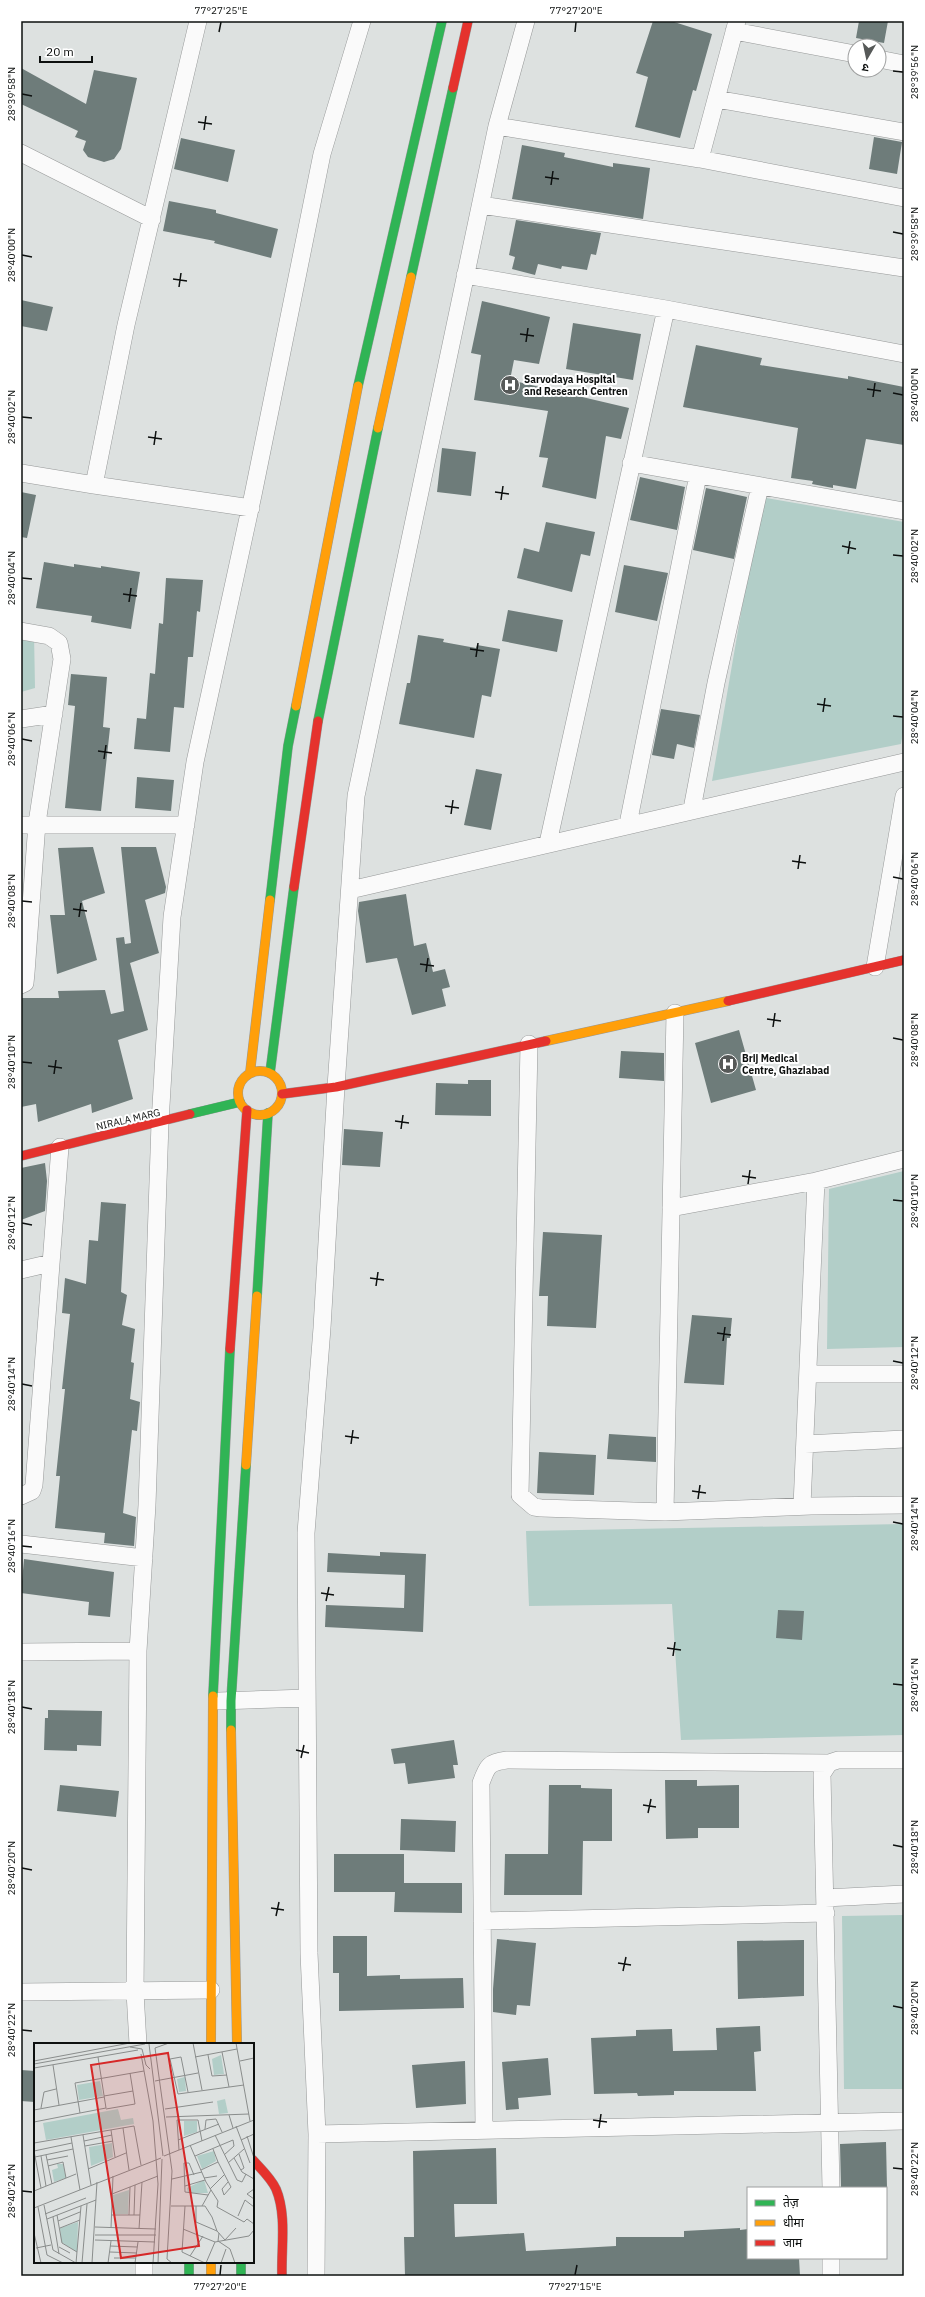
<svg xmlns="http://www.w3.org/2000/svg" width="925" height="2297" font-family="'IBM Plex Sans','Noto Sans Devanagari',sans-serif">
	<style>
		.green { fill: #b2cec8 }
		.building { fill: #6e7c7a }
		.lines { fill: none; stroke-linecap: round; stroke-linejoin: round }
		.street-casing { stroke: #969898; stroke-width: 18 }
		.fast-casing { stroke: #969898; stroke-width: 10 }
		.slow-casing { stroke: #969898; stroke-width: 10 }
		.jam-casing { stroke: #969898; stroke-width: 10 }
		.street { stroke: #fafafa; stroke-width: 17 }
		.fast { stroke: #30b455; stroke-width: 9 }
		.slow { stroke: #ff9f0a; stroke-width: 9 }
		.jam { stroke: #e5322d; stroke-width: 9 }
		.ticks { fill: none; stroke: #0d100f; stroke-width: 1.5 }
		.labels { text-anchor: middle; stroke-width: 4; stroke-linejoin: round; paint-order: stroke }
		.poi-label { font-size: 10px; font-weight: bold; fill: #0d100f; stroke: #fff; text-anchor: start }
		.street-label { font-size: 10px; fill: #0d100f; stroke: #fff }
		.inset-road { fill: none; stroke: #8a8d8c; stroke-width: 1 }
		.view { fill: #d62828; fill-opacity: 0.15; stroke: #d62828; stroke-width: 2 }
		.inset-edge { fill: none; stroke: #0d100f; stroke-width: 2 }
		.neatline { fill: none; stroke: #0d100f; stroke-width: 1.5 }
		.ticks-label { font-size: 10px; text-anchor: middle; fill: #0d100f }
	</style>
	<rect width="100%" height="100%" fill="#dde1e0"/>
	<path class="green" d="M761,497L904,522V726L901,744L712,781Z
		M21,631L34,633L35,688L21,692Z
		M904,1171V1347L827,1349L829,1189Z
		M904,1524V1735L681,1740L672,1604L529,1606L526,1531Z
		M904,1915V2089H844L842,1916Z"/>
	<path class="building" d="M653,21H671L712,34L696,91L693,90L680,138L635,127L648,77L636,73Z
		M859,21H888L884,43L856,38Z
		M21,68L86,104L94,70L137,78L121,149L114,159L104,162L88,157L83,150L86,141L75,137L78,131L21,104Z
		M874,137L902,142L897,174L869,169Z
		M181,138L235,150L228,182L174,169Z
		M522,145L565,153L564,157L613,167V163L650,168L643,219L512,199Z
		M169,201L216,210V213L278,229L271,258L214,243L215,241L163,231Z
		M516,220L601,233L596,255L591,254L587,270L562,266L561,269L538,264L535,275L512,269L515,257L509,255Z
		M21,300L53,307L47,331L21,326Z
		M482,301L550,317L539,364L514,360L510,380L629,408L621,439L606,436L596,499L542,487L548,458L539,457L548,411L474,400L481,355L471,353Z
		M573,323L641,334L633,380L566,369Z
		M696,345L762,358L760,365L848,379V376L904,387V445L866,439L856,489L833,485V488L812,484L813,481L791,478L798,428L683,407Z
		M442,448L476,452L471,496L437,492Z
		M640,477L685,487L677,530L630,520Z
		M706,488L747,497L734,559L693,550Z
		M21,492L36,495L27,538L21,537Z
		M546,522L595,532L590,556L581,554L572,592L517,578L524,548L539,552Z
		M44,562L74,567V564L101,568V566L140,572L131,629L91,622L92,616L36,608Z
		M624,565L668,573L657,621L615,612Z
		M166,578L203,580L200,612L197,611L193,657H188L184,708L174,707L170,752L134,749L137,718L146,719L150,673L155,674L159,623L163,624Z
		M508,610L563,620L557,652L502,641Z
		M418,635L444,639L443,642L476,648L477,645L500,649L491,697L482,695L474,738L399,724L407,683H410Z
		M71,674L107,677L103,727L110,728L101,811L65,808L75,706L68,705Z
		M661,709L700,715L694,748L677,744L674,759L652,755Z
		M476,769L502,774L491,830L464,825Z
		M137,777L174,780L171,811L135,808Z
		M93,847L105,893L82,901L97,960L57,974L50,915H65L58,848Z
		M121,847H156L166,887L165,893L145,900L159,953L130,963L148,1030L118,1040L133,1099L92,1113L91,1104L38,1122L36,1104L21,1107V998H59L58,991L105,990L111,1014L124,1011L116,938L124,937L125,944L131,943Z
		M406,894L414,946L426,943L433,972L445,969L450,987L442,989L446,1006L412,1015L397,958L366,963L358,911L359,902Z
		M739,1030L756,1090L711,1103L695,1043Z
		M621,1051L664,1053V1081L619,1078Z
		M468,1080H491V1116L435,1115L436,1083L468,1084Z
		M344,1129L383,1132L380,1167L342,1165Z
		M45,1163L47,1181L45,1211L21,1220V1168Z
		M101,1202L126,1204L121,1292L127,1295L122,1325L135,1329L131,1362L134,1363L130,1399L140,1402L137,1431L132,1430L123,1513L136,1517L134,1546L104,1543L105,1533L55,1528L60,1476H56L65,1389H62L70,1314L62,1313L65,1278L86,1284L89,1240L98,1241Z
		M543,1232L602,1235L596,1328L547,1326L548,1296H539Z
		M692,1315L732,1318L730,1338H727L724,1385L684,1383Z
		M609,1434L656,1437V1462L607,1459Z
		M539,1452L596,1455L594,1495L537,1493Z
		M380,1552L426,1554L423,1632L325,1627L326,1605L404,1608L405,1575L327,1572L328,1553L380,1556Z
		M24,1559L114,1572L110,1617L88,1615L89,1602L21,1593Z
		M778,1610L804,1611L802,1640L776,1638Z
		M48,1710L102,1711L101,1746L77,1745V1751L44,1750L45,1718H48Z
		M454,1740L458,1765H453L455,1778L408,1784L405,1763L394,1764L391,1749Z
		M665,1780H697V1786L739,1785V1828H698V1838L666,1839Z
		M60,1785L119,1791L116,1817L57,1811Z
		M549,1785H581V1788L612,1789V1841H583L582,1895H504L505,1854H548Z
		M401,1819L456,1821L455,1852L400,1850Z
		M334,1854H404V1883H462V1913L394,1912L395,1892H334Z
		M333,1936H367V1976L400,1975V1979L463,1978L464,2008L339,2011V1973H333Z
		M497,1939L536,1943L530,2006L517,2005L516,2015L493,2012V1989Z
		M804,1940V1996L738,1999L737,1941Z
		M760,2026L761,2051L754,2052L756,2091H674V2095L638,2096L637,2093L594,2094L591,2038L636,2036V2030L672,2029L673,2051L717,2050L716,2028Z
		M548,2058L551,2095L518,2098L519,2109L506,2110L502,2062Z
		M465,2061L466,2104L416,2108L412,2065Z
		M21,2070L35,2071V2102L21,2101Z
		M886,2142L887,2188H841L840,2144Z
		M496,2148L497,2204H454L455,2237L524,2233L526,2251L616,2246V2237H684V2231L740,2228V2230L748,2229V2258H799L800,2276H405L404,2237H414L413,2151Z"/>
	<g class="lines">
		<defs>
			<path id="street" d="M734,31L855,54
				M879,59L904,64
				M716,99L904,132
				M497,126L700,159L904,198
				M21,153L152,219
				M700,159L737,21
				M481,205L904,268
				M465,275L666,309L904,354
				M631,463L904,511
				M21,473L94,485L126,325L198,21
				M94,485L251,508
				M21,631L49,636L59,643L62,659L37,823L26,973L25,983L21,985
				M21,719L54,714
				M692,809L716,683L760,486
				M628,824L698,475
				M21,825H186
				M548,843L666,309
				M350,890L904,762
				M875,967L904,796
				M529,1044L520,1495L534,1507L541,1508L665,1512L811,1506L904,1505
				M671,1208L816,1181L904,1159
				M21,1270L51,1263
				M808,1374H904
				M805,1444L904,1439
				M21,1496L32,1491L34,1485L60,1147
				M802,1506L816,1181
				M665,1512L675,1013
				M21,1544L144,1558
				M21,1652L138,1651
				M219,1701L307,1698
				M825,1898L904,1894
				M482,1921L826,1913
				M21,1992L211,1990
				M138,2044L135,1992L138,1651L147,1505L160,1123L172,917L195,762L253,495L322,154L362,21
				M484,2129L481,1783C487,1766 489,1762 507,1760L829,1763
				M317,2134L904,2121
				M831,2188L822,1774L829,1763L838,1760H904
				M144,2276V2262
				M316,2276L317,2134L309,1953L306,1533L322,1328L336,1087L356,796L497,126L526,21
				M831,2276V2258"/>
			<path id="fast" d="M411,277L453,88
				M358,386L442,21
				M318,721L378,428
				M270,900L288,746L296,706
				M270,1073L294,887
				M190,1114L240,1102
				M257,1296L268,1113
				M213,1696L230,1349
				M231,1730V1701L246,1465
				M189,2262V2276
				M241,2262V2276"/>
			<path id="slow" d="M378,428L411,277
				M296,706L358,386
				M546,1041L728,1001
				M238 1093a22 22 0 1 1 44 0a22 22 0 1 1-44 0Z
				M250,1073L270,900
				M246,1465L257,1296
				M231,1730L237,2044
				M211,2044L213,1696
				M211,2262V2276"/>
			<path id="jam" d="M453,88L468,21
				M294,887L318,721
				M728,1001L904,960
				M282,1094L336,1087L546,1041
				M21,1156L190,1114
				M230,1349L247,1110
				M253,2160C261,2169 271,2178 276,2189C287,2215 281,2249 282,2276"/>
		</defs>
		<use href="#street" class="street-casing"/>
		<use href="#fast" class="fast-casing"/>
		<use href="#slow" class="slow-casing"/>
		<use href="#jam" class="jam-casing"/>
		<use href="#street" class="street"/>
		<use href="#fast" class="fast"/>
		<use href="#slow" class="slow"/>
		<use href="#jam" class="jam"/>
	</g>
	<path class="ticks" d="M219,32L221,22M575,32L576,22M893,71L903,72M22,94L32,96M198,122L212,124M204,130L206,116M545,177L559,179M551,185L553,171M893,232L903,234M22,255L32,257M173,279L187,281M179,287L181,273M520,334L534,336M526,342L528,328M867,389L881,391M893,393L903,395M873,397L875,383M22,417L32,418M148,437L162,439M154,445L156,431M495,492L509,494M501,500L503,486M842,546L856,549M848,554L850,541M893,555L903,556M22,578L32,579M123,594L137,596M129,602L131,588M470,649L484,651M476,657L478,643M817,704L831,706M823,712L825,698M893,716L903,717M22,739L32,741M98,751L112,753M104,759L106,745M445,806L459,808M451,814L453,800M792,861L806,863M798,869L800,855M893,877L903,879M22,901L32,902M73,909L87,911M79,917L81,903M420,964L434,966M426,972L428,958M767,1019L781,1021M773,1027L775,1013M893,1038L903,1040M22,1062L32,1063M48,1066L62,1068M54,1074L56,1060M395,1121L409,1123M401,1129L403,1115M742,1176L756,1178M748,1184L750,1170M893,1200L903,1201M22,1223L32,1225M370,1278L384,1280M376,1286L378,1272M717,1333L731,1335M723,1341L725,1327M893,1361L903,1363M22,1384L32,1386M345,1436L359,1438M351,1444L353,1430M692,1491L706,1493M698,1499L700,1485M893,1522L903,1524M22,1546L32,1547M321,1593L334,1595M326,1601L329,1587M667,1648L681,1650M673,1656L675,1642M893,1684L903,1685M22,1707L32,1709M296,1750L309,1753M301,1758L304,1745M643,1805L656,1807M648,1813L651,1799M893,1845L903,1847M22,1868L32,1870M271,1908L284,1910M276,1916L279,1902M618,1963L631,1965M623,1971L626,1957M893,2006L903,2008M22,2030L32,2031M593,2120L607,2122M599,2128L601,2114M893,2168L903,2169M22,2191L32,2192M220,2275L221,2265M575,2275L577,2265"/>
	<defs>
		<symbol id="hospital-disc" viewBox="-11 -11 22 22"><circle r="9.5" fill="#565958" stroke="#fff"/><path d="M-5-5h3v3.5h4V-5h3V5h-3V1.5h-4V5h-3Z" fill="#fff"/></symbol>
	</defs>
	<g fill-rule="evenodd">
		<use href="#hospital-disc" x="499" y="374" width="22" height="22"/>
		<use href="#hospital-disc" x="717" y="1053" width="22" height="22"/>
	</g>
	<g class="labels">
		<g class="poi-label">
			<text x="524" y="383">Sarvodaya Hospital<tspan x="524" dy="12">and Research Centren</tspan></text>
			<text x="742" y="1062">Brij Medical<tspan x="742" dy="12">Centre, Ghaziabad</tspan></text>
		</g>
		<g class="street-label">
			<text transform="translate(128 1119) rotate(-13)" y="4">NIRALA MARG</text>
		</g>
	</g>
	<g transform="translate(34 2043)">
		<rect width="220" height="220" fill="#dde1e0"/>
		<path d="M187,12L190,31L180,32L178,16ZM151,34L152,48L145,49L143,36ZM66,38L69,53L45,57L43,42ZM191,56L194,70L185,71L183,58ZM84,66L87,77L99,75L100,81L12,97L9,80ZM150,78H163V89L150,93ZM78,100L79,114L57,123L55,104ZM180,108L182,118L168,126L163,113ZM23,121H29L32,135L20,139L18,127L24,125ZM170,137L174,150H154L153,145ZM95,147L94,171H79V152ZM44,179L43,209L27,199L26,185Z" fill="#b2cec8"/>
		<path class="inset-road" d="M135,0L121,5L138,128L133,216L138,220M159,0L168,47M202,0L216,78M115,1L129,113M96,4L108,6L112,22L116,26M188,9L195,44M107,11L119,78L124,141L119,220M174,12L178,33L193,32M161,14L203,6M0,18L96,0M206,18L220,15M0,21L111,1M19,22L25,62M0,25L104,7M121,38L164,30M154,49L147,14L136,16L144,51L210,42M70,53L99,48M7,65L10,49L22,46M72,66L101,61L96,30M131,66L179,59M0,67L70,54M46,70L72,65L64,14M195,72L199,85M132,74L215,71M0,79L46,70L41,40L110,28M202,83L216,120M89,85L95,127M171,86L172,77L182,76L188,89M77,87L81,114M49,92L57,142M181,92L203,137L208,139L212,131M213,93L220,115M37,94L46,147M144,97L185,81M207,97L220,91M50,98L78,92M0,100L100,83L107,122M156,102L172,139L184,158L183,164L210,179L213,176L220,181M51,103L79,98M179,106L184,119M145,107L143,77H164L168,98M0,108L38,100M0,108L7,145M205,111L210,125L207,127M12,112L18,141M7,113L12,143M130,113L220,77M161,113L199,97L200,103L190,112M1,114L39,106M200,115L208,129L220,136M13,117L34,113M194,120L210,106M14,123L29,119L32,135M54,126L92,110M167,127L184,119L197,144L190,152L188,146L194,139M160,132L155,120H150L151,149L174,152M170,135L183,133M138,136L168,129M151,143L171,137M176,146L190,132M0,148L42,131M78,151L124,133M220,156L213,151L220,146M10,162L19,207L42,220M137,163H151M162,163V179L183,188L191,197L202,185M168,163L177,147M4,164L13,212L29,220M0,165L127,115M11,171L52,155M23,172L28,200L43,209M78,172H106M95,172L96,144M100,172L101,142M204,173L211,157L220,164M19,174L25,211M13,176L62,157M24,178L46,169M61,184L122,186M26,185L46,177M77,185L79,133M105,186L108,139M149,186L181,199M0,190L7,220M185,190L184,198L196,206L201,220M61,192H122M61,197L121,199M76,203L103,204M25,204L36,210M2,205L17,202M76,209L103,210M156,213L169,193M80,215H102M42,220L47,163M48,220L53,161M58,220L63,139M74,220L77,198M101,220L104,199M124,220L128,116M171,220L148,209L151,163H171L178,174L183,188M172,220L181,199L215,193L220,187M187,220L192,206"/>
		<path class="view" d="M134,10L165,203L87,215L57,22Z"/>
		<rect width="220" height="220" class="inset-edge"/>
	</g>
	<rect width="925" height="2297" fill="none" stroke="#ffffff" stroke-width="44"/>
	<rect x="747" y="2187" width="140" height="72" fill="#ffffff" stroke="#9e9f9f"/>
	<rect x="755" y="2200" width="20" height="6" fill="#30b455" stroke="#9e9f9f"/>
	<text x="783" y="2207" font-size="12" fill="#0d100f">तेज़</text>
	<rect x="755" y="2220" width="20" height="6" fill="#ff9f0a" stroke="#9e9f9f"/>
	<text x="783" y="2227" font-size="12" fill="#0d100f">धीमा</text>
	<rect x="755" y="2240" width="20" height="6" fill="#e5322d" stroke="#9e9f9f"/>
	<text x="783" y="2247" font-size="12" fill="#0d100f">जाम</text>
	<g transform="translate(867 58) rotate(189)"><circle r="19" fill="#ffffff" stroke="#9e9f9f"/>
	<path d="M0-3L7 15L0 10L-7 15Z" fill="#565958"/>
	<text y="-6" font-size="11" font-weight="bold" text-anchor="middle" fill="#0d100f">उ</text>
	</g>
	<path d="M40 56v6h52v-6" fill="none" stroke="#0d100f" stroke-width="2"/>
	<text x="46" y="56" font-size="12" fill="#0d100f" stroke="#ffffff" stroke-width="3" paint-order="stroke">20 m</text>
	<rect x="22" y="22" width="881" height="2253" class="neatline"/>
	<g class="ticks-label">
		<text x="221" y="14">77°27'25"E</text>
		<text x="576" y="14">77°27'20"E</text>
		<text transform="translate(914 72) rotate(-90)" y="4">28°39'56"N</text>
		<text transform="translate(11 94) rotate(-90)" y="4">28°39'58"N</text>
		<text transform="translate(914 234) rotate(-90)" y="4">28°39'58"N</text>
		<text transform="translate(11 255) rotate(-90)" y="4">28°40'00"N</text>
		<text transform="translate(914 395) rotate(-90)" y="4">28°40'00"N</text>
		<text transform="translate(11 417) rotate(-90)" y="4">28°40'02"N</text>
		<text transform="translate(914 556) rotate(-90)" y="4">28°40'02"N</text>
		<text transform="translate(11 578) rotate(-90)" y="4">28°40'04"N</text>
		<text transform="translate(914 717) rotate(-90)" y="4">28°40'04"N</text>
		<text transform="translate(11 739) rotate(-90)" y="4">28°40'06"N</text>
		<text transform="translate(914 879) rotate(-90)" y="4">28°40'06"N</text>
		<text transform="translate(11 901) rotate(-90)" y="4">28°40'08"N</text>
		<text transform="translate(914 1040) rotate(-90)" y="4">28°40'08"N</text>
		<text transform="translate(11 1062) rotate(-90)" y="4">28°40'10"N</text>
		<text transform="translate(914 1201) rotate(-90)" y="4">28°40'10"N</text>
		<text transform="translate(11 1223) rotate(-90)" y="4">28°40'12"N</text>
		<text transform="translate(914 1363) rotate(-90)" y="4">28°40'12"N</text>
		<text transform="translate(11 1384) rotate(-90)" y="4">28°40'14"N</text>
		<text transform="translate(914 1524) rotate(-90)" y="4">28°40'14"N</text>
		<text transform="translate(11 1546) rotate(-90)" y="4">28°40'16"N</text>
		<text transform="translate(914 1685) rotate(-90)" y="4">28°40'16"N</text>
		<text transform="translate(11 1707) rotate(-90)" y="4">28°40'18"N</text>
		<text transform="translate(914 1847) rotate(-90)" y="4">28°40'18"N</text>
		<text transform="translate(11 1868) rotate(-90)" y="4">28°40'20"N</text>
		<text transform="translate(914 2008) rotate(-90)" y="4">28°40'20"N</text>
		<text transform="translate(11 2030) rotate(-90)" y="4">28°40'22"N</text>
		<text transform="translate(914 2169) rotate(-90)" y="4">28°40'22"N</text>
		<text transform="translate(11 2191) rotate(-90)" y="4">28°40'24"N</text>
		<text x="220" y="2290">77°27'20"E</text>
		<text x="575" y="2290">77°27'15"E</text>
	</g>
</svg>
